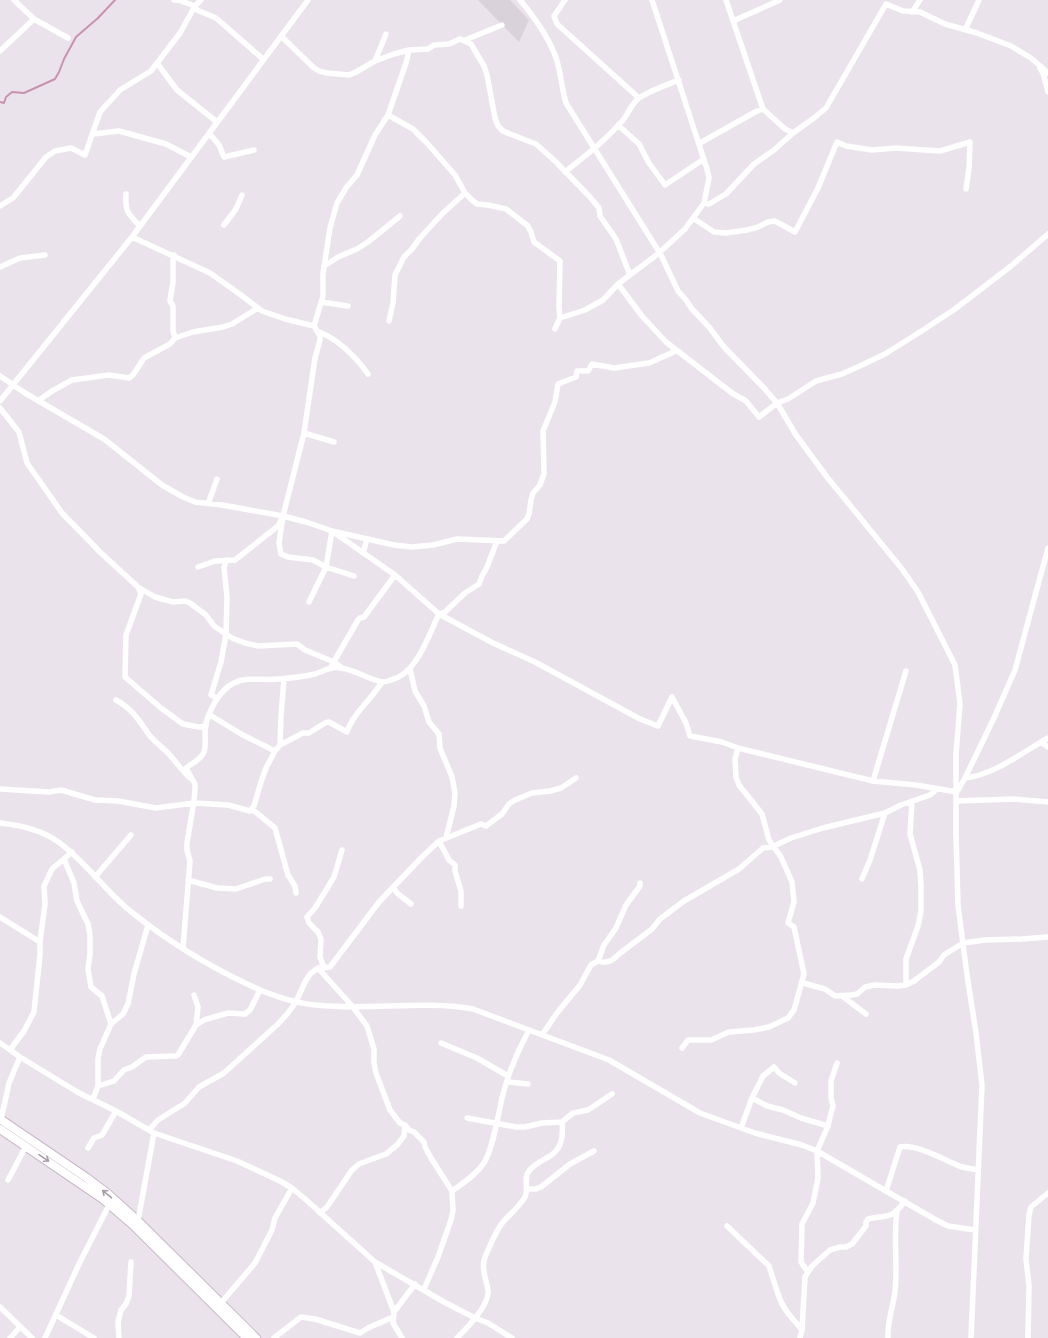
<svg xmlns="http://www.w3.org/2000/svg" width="1048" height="1338" font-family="'Open Sans',sans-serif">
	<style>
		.built { fill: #dad2db }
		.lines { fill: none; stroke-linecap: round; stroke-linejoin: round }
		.stream { stroke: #c992ae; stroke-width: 2 }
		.secondary-casing { stroke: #c9b8ca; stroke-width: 10 }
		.street { stroke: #fff; stroke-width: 5.5 }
		.secondary { stroke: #fff; stroke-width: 8 }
		.oneway { stroke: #a69da6 }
	</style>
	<rect width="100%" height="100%" fill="#eae3eb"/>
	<path class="built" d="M478,0H510L529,20L519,42Z"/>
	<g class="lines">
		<path class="stream" d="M0,102L4,103L6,97L12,92L24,93L55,79L59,72L64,59L76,37L98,18L115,0"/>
		<defs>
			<path id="secondary" d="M0,1119L87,1178L108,1194L138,1221L256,1338
				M0,1129L103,1199L133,1225L247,1338"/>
		</defs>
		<use href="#secondary" class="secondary-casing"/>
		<path class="street" d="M14,0L34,19L68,38
			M174,0L184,1
			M520,0C535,18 550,38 557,61C561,75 562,89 566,103L661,255L678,291L686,300L692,309L709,327L724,347L764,388L777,403L796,435L827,477L902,569L918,592L955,665L960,704L956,754V834L958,905L967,975L976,1033L982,1085L971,1338
			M565,0L554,16L557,24L639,98
			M726,0L763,109L785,129L793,133L814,118L826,108L886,4L903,11L920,12L945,24L977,33L1011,46L1031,58L1048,73
			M181,1L195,6L197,10L216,18L263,59
			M912,12L920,0
			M733,21L780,0
			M965,30L979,0
			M281,36L314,68L319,71L327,73L349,75L356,72L375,61L394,54L409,50L428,49L434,45L449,44L460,39L471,44L484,66L487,75L495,118L498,126L503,131L510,134L536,144L555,161L590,197L599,208L600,216L616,239L630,275
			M465,40L502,25
			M0,51L34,19
			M375,61L386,34
			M157,63L177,90L217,122
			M1040,68L1043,73L1048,92
			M388,115L413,129L427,143L455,175L465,193L472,200L477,204L488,205L506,209L528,226L531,232L534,242L560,261L559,307L560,318L555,329
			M618,125L639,144L649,163L665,185L704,159
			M209,133L219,145L224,157L254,150
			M93,134L119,131L166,144L191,157
			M700,143L757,111L763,109
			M565,172C585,156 606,140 623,120C629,113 631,104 639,98C651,90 666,85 679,80
			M126,194C125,212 128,214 140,226
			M704,203L709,204L726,194L754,164L774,150L793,133
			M0,206L13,198L46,157L55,151L71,148L85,155L100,112L120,90L151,71L180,33L195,6L201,0
			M693,218L714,232L726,233L747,230L758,227L768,222L775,221L795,232L818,188L837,142L846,146L872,150L896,148L940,151L970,142L969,168L966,189
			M224,225L236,209L242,195
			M132,237L210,273L241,295L262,311L285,319L314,326L320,336V340L315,358L304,433L283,516L279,543L281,554L288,557L313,560L326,567L354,576
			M174,255L173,261V282L170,301L173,306V330L175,338
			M324,266L338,257L357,249L368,242L400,216
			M0,267L20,258L45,255
			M618,284L642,316L666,342L732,393L746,401L759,417L777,403L788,399L816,381L842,374L862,365L885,354L917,334L955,309L1011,266L1048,234
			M321,302L348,306
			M560,318L585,310L603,300L618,284L659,253L685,229L704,203L709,178L707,169L652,0
			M389,321L393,303L395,275L404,257L411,250L420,238L442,214L465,193
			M314,326L323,296V274L330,228L337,203L346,188L357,175L375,135L388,115L406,63L409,50
			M317,331C338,339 355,356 368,374
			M0,376L25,393L104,439L162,485L183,497L195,502L222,505L283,516L306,522L332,531L395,575L439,614L493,643L535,662L640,719L658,726L672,697
			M0,401L132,237L308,0
			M38,401L52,391L72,380L109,375L129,378L133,375L144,358L170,344L175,338L193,332L223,327L232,324L258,308
			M0,408L19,432L27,463L62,513L101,553L138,587L155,597L173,602L185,601L190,603L206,615L214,626L232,638L245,643L258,646L297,644L305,650L334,662L341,667
			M304,433L334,442
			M208,504L217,479
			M363,553L367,539
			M198,567L215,561L235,560L278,526L281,520
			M138,587L141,594L126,635L125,677L161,708L183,724L199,727L206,726
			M309,602L326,567L332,531L394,545L412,547L433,545L457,539L504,541L527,519L529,514L531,500L533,493L540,485L544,474L543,431L555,402L558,384L576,377L577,371H588L592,364L614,368L649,363L676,351
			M332,665L358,620L360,618L364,617L395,575
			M410,669L415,691L424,706L429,722L439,734L440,748L452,777L455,793L454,806L446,838
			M672,697L686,723L690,736L722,742L738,748L873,781L916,785L957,792
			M217,698L211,695L221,662L226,634L227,597L224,567L227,560
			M116,700C133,709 140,722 150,736C155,742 162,747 167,752C175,760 181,770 190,778
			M210,715L241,734L275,751
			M1041,742L1048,747
			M280,745L281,716L284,679
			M965,778C994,775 1023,752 1048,738
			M873,781L906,671
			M0,789L49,792L61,790L95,800L118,801L156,808L194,803L228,805L250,811L254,806L261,782L266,768L275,751L280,745L303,733H309L325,723L329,722L347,732C353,713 372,699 382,682
			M957,792L965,778L994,718L1015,670L1048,548
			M957,801L1013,799L1048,802
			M253,810L275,828L288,875L295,886L296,893
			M0,823C19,825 41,830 57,841C86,861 106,893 134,914C168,941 207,965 247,984C268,994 293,1003 316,1005C368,1011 422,1000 473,1009L609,1060L700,1113L755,1133L802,1145L817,1151L936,1220L948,1226L975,1230
			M439,841L449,860L455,865V871L461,891V906
			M64,859L74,883L77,901L88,924L90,935V954L88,969L91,987L102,996L111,1024
			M95,877L131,835
			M862,879L870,860L885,813
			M188,880L217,888L236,889L265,879H270
			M393,887L397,893L411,904
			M0,917L40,942L45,904L44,886L52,869L72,852
			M183,948L190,861L187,850V843L194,801L195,789V784L186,768C192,763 201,760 204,752C206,747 205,734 205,728C208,712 219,690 234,683C248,676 264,681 279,679C290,678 304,677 315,674C324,671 331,666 341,668C355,670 368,679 382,682C384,682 388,681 391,680C417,674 428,636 439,614L445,612L465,593L479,584L482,576L487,567L497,541
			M598,961C606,964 613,961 619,954L652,929L660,919L684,901L739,869L763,848L772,847L791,838L823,828L885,813L901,805L930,795L937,789
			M318,968L353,1007L367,1026L374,1049V1063L376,1073L390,1110L400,1123L405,1125L409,1130L414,1132L424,1142L425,1147L431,1158L452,1191
			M324,968L320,957L321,939L318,932L309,923L307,917L315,908L334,877L342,850
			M803,983L825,989L835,996L851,995L857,994L865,987L875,985L898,986L906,985L914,981L939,962L944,955L963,943L985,940L1022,939L1048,937
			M906,985V959L918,926L921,911V885L920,870L910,834L912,801
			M842,996L866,1014
			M196,1025L204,1020L228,1013L245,1014L250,1010L260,990
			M542,1035L557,1013L580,985L591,965L598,961L604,945L616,928L626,905L640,886V883
			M0,1043L20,1057L79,1093L116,1111L154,1133L237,1161L280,1181L292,1188L304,1198L375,1262L444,1302L475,1318L488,1323L512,1338
			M441,1043L477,1058L508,1076
			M682,1048L688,1040H711L729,1032L754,1030L769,1027L788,1018L794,1010L804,974L794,927L788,923L794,902L792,882L781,857L769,840L762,814L739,785L736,777L735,759L738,748
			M10,1050L24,1031L34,1012L40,955V942
			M507,1082L528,1084
			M98,1086L114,1081L124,1070L132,1067L146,1057L176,1056L178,1055L196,1025L198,1007L194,995
			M752,1098L767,1106L783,1110L801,1118L828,1126
			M93,1099L98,1086V1059L100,1049L111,1024L123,1014L128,1004L134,974L148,925
			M467,1118L516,1127H525L542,1123L562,1122L573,1113L588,1110L612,1094
			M1,1120L9,1083L20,1057
			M741,1128L752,1098L763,1076L774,1067L779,1073L795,1083
			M149,1130L158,1120L185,1103L199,1087L224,1073L278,1024L288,1013L296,1002L305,982L310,974L318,968L330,967L379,902L422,857L439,841L481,824L486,826L502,814L509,804L515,800L532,793L550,791L561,788L576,778
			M88,1148L94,1138L102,1135L116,1111
			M8,1180L26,1146
			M527,1189H536L541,1187L570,1164L594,1151
			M886,1191L900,1147C916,1143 946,1161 962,1167C967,1168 973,1169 978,1170
			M320,1213L327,1207L352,1170L359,1164L386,1154L397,1145L404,1136L405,1125
			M138,1221L154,1133
			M727,1226L769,1266L778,1294L781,1302L787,1312L802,1330
			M375,1262L394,1312L393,1323L402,1338
			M808,1272L801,1262L802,1224L813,1203L818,1178L817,1151L828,1126L831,1113L833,1106L831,1098V1081L837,1063
			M424,1289L438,1257L451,1220L453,1210L452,1191C463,1183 476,1175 484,1163C493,1148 498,1116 502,1098C508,1074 517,1052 529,1030
			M221,1303L255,1263L272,1230L275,1218L292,1188
			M0,1307L32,1338
			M394,1312L415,1284
			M56,1315L94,1338
			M10,1338L20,1327
			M45,1338L80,1262L109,1205
			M119,1338L118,1322L121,1310L126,1304L129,1296L131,1262
			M274,1338L301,1317L315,1319L360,1333L368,1328L393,1317
			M457,1338C467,1328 490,1305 488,1290C486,1279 481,1268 485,1257C490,1246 495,1232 503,1222C510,1214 520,1206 525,1197C529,1188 523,1178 529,1171C541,1156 558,1160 562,1137C562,1132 563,1128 562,1122
			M800,1338L802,1330L805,1277L808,1272L812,1266L830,1250L840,1247H846L852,1244L866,1226V1222L868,1219C888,1214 890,1221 905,1201
			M888,1338C887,1322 893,1307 895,1292C898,1265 893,1238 897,1211
			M1028,1338L1029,1286L1026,1259L1029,1215L1031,1207L1048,1193"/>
		<use href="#secondary" class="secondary"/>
	</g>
	<defs><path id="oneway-shaft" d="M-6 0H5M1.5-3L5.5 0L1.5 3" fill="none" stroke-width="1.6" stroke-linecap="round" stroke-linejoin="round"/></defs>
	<g class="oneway">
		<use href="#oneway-shaft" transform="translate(44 1158) rotate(34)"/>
		<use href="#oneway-shaft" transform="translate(107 1194) rotate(-140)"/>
	</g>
</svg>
